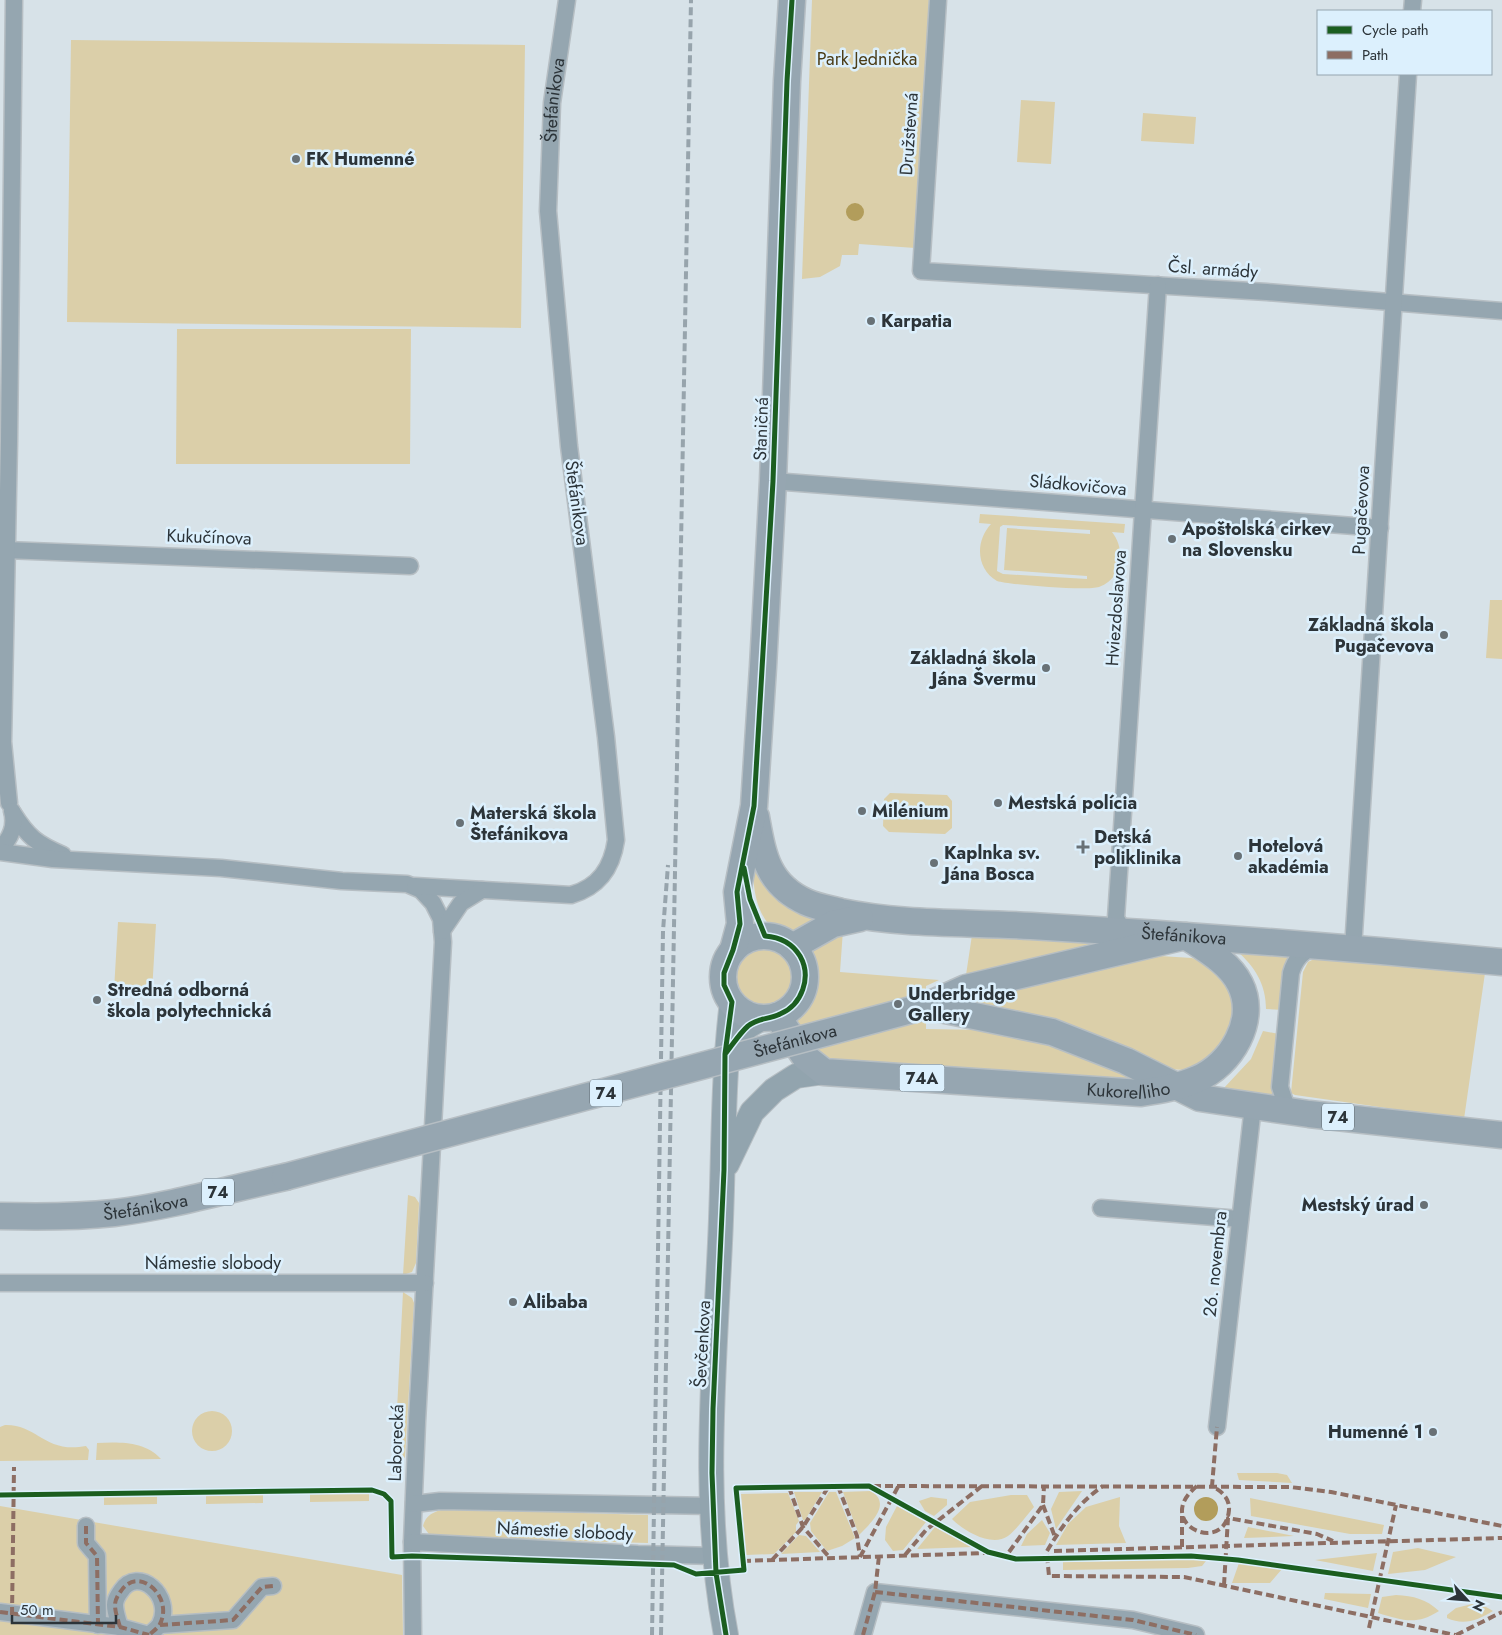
<svg xmlns="http://www.w3.org/2000/svg" width="1502" height="1635" font-family="Jost,sans-serif">
	<style>
		.green { fill: #dbcfa9; fill-rule: evenodd }
		.water { fill: #b29d5b }
		.lines { fill: none; stroke-linecap: round; stroke-linejoin: round }
		.street-casing { stroke: #b6bec3; stroke-width: 19 }
		.secondary-casing { stroke: #b6bec3; stroke-width: 26 }
		.primary-casing { stroke: #b6bec3; stroke-width: 29 }
		.street { stroke: #95a6b0; stroke-width: 16 }
		.secondary { stroke: #92a4ae; stroke-width: 24 }
		.primary { stroke: #96a6b1; stroke-width: 26 }
		.rail { stroke: #97a4ac; stroke-width: 4; stroke-dasharray: 8 4; stroke-linecap: butt }
		.primary-bridge-casing { stroke: #b6bec3; stroke-width: 29; stroke-linecap: butt }
		.primary-bridge { stroke: #96a6b1; stroke-width: 26 }
		.quiet { stroke: #8d6e63; stroke-width: 4; stroke-dasharray: 8 4; stroke-linecap: butt }
		.cycleway-casing { stroke: #dcf0fd; stroke-width: 8 }
		.cycleway { stroke: #1b5e20; stroke-width: 5 }
		.poi-dot { fill: #687176; stroke: #dcf0fd; stroke-width: 2 }
		.labels { text-anchor: middle; stroke-width: 5; stroke-linejoin: round; paint-order: stroke }
		.shield { fill: #dcf0fd; stroke: #616c74; stroke-width: 1 }
		.shield-label { font-size: 16px; font-weight: bold; fill: #2c3439 }
		.park-label { font-size: 18px; fill: #4b3c16; stroke: #dcf0fd }
		.street-label { font-size: 18px; fill: #2c3439; stroke: #dcf0fd }
		.poi-label { font-size: 18px; font-weight: bold; fill: #2c3439; stroke: #dcf0fd; text-anchor: start }
	</style>
	<rect width="100%" height="100%" fill="#d7e2e8"/>
	<path class="green" d="M812,0H929L915,248L859,244L858,255H842L840,266L820,277L802,279Z
		M71,40L525,45L521,328L67,322Z
		M1021,100L1055,102L1051,164L1017,162Z
		M1143,113L1196,117L1194,144L1141,141Z
		M177,329H411L410,464H176Z
		M980,514L1125,524L1124,533L1112,532C1126,550 1123,578 1099,587C1086,591 1011,585 997,581C976,569 975,541 991,524L979,523ZM1003,525L1090,530V534L1007,528L1004,570L1087,576V579L1003,574L997,571L1000,527Z
		M1490,600H1502V659L1486,658Z
		M890,793L947,795L952,801V828L945,834L889,832L883,826L884,799Z
		M754,862L814,916L816,920L789,937C758,929 751,889 754,862Z
		M118,922L156,924L152,992L114,990Z
		M843,930L840,972L939,980L926,986V1029L986,1030L1036,1040L1136,1080L825,1064L788,1017C809,1002 817,974 801,951Z
		M972,935L1105,942L966,975Z
		M731 978a31 31 0 1 1 62 0a31 31 0 1 1-62 0Z
		M1237,951L1295,953L1283,1010L1266,1009C1266,984 1255,967 1237,951Z
		M1160,956L1192,958L1207,965L1229,983L1237,1013L1219,1052L1187,1070L1164,1069L950,1005L1129,959Z
		M1316,958L1485,973L1464,1119L1295,1095L1291,1093L1303,972L1308,962Z
		M1263,1031L1279,1034L1274,1088L1276,1100L1223,1089L1251,1059Z
		M408,1195L415,1197L419,1203L416,1263L412,1272L403,1275Z
		M403,1292L412,1298L414,1303L405,1458L395,1449Z
		M192 1431a20 20 0 1 1 40 0a20 20 0 1 1-40 0Z
		M5,1425C37,1424 45,1454 86,1446L89,1450L88,1460L0,1461V1427Z
		M97,1443C119,1442 145,1441 161,1459L96,1460Z
		M1237,1473H1277L1287,1475L1292,1483L1239,1480Z
		M871,1491C892,1504 871,1523 859,1535L843,1492Z
		M1082,1491L1056,1529L1051,1509L1059,1492Z
		M794,1492H822L805,1520H803Z
		M829,1492H836L855,1538L842,1546L827,1551L811,1531L810,1523Z
		M369,1493V1501L310,1502V1494Z
		M788,1493L799,1521L796,1525V1532L774,1554L746,1555L741,1494Z
		M263,1494V1503L206,1504V1495Z
		M157,1495V1504L104,1505V1496Z
		M1011,1495H1027L1034,1507C1026,1516 1017,1529 1008,1536C991,1548 963,1530 952,1519L970,1502Z
		M931,1497L947,1499V1505L934,1516L925,1511L919,1501Z
		M1120,1497L1119,1526L1126,1543L1056,1545L1068,1524L1086,1507Z
		M1250,1498L1384,1525L1382,1534H1350L1251,1516Z
		M0,1506L402,1575L403,1635H0Z
		M897,1506L926,1522L903,1550L893,1551L885,1540L886,1527Z
		M480,1510L648,1515V1543L431,1537L423,1526C429,1503 460,1510 480,1510Z
		M1042,1520L1050,1533L1045,1545L1021,1546L1027,1534Z
		M935,1527L972,1547L917,1549Z
		M1248,1527L1294,1536L1244,1538Z
		M799,1535L806,1536L820,1552L781,1554Z
		M1418,1548L1456,1557L1425,1570L1388,1574L1393,1552Z
		M1377,1553L1373,1571L1315,1560Z
		M1190,1559L1206,1561L1202,1566L1188,1568L1063,1570V1562Z
		M1239,1563L1282,1569L1270,1583H1232Z
		M1325,1593L1371,1594L1368,1608L1324,1599Z
		M1396,1595C1414,1596 1426,1599 1439,1611C1416,1626 1402,1620 1378,1613L1382,1597Z
		M1472,1604L1486,1607L1493,1611C1478,1620 1464,1626 1447,1618V1615L1456,1608Z"/>
	<path class="water" d="M846 212a9 9 0 1 1 18 0a9 9 0 1 1-18 0Z
		M1194 1509a12 12 0 1 1 24 0a12 12 0 1 1-24 0Z"/>
	<g class="lines">
		<defs>
			<g id="street">
				<path d="M938,0L921,271L1267,292L1502,311"/>
				<path d="M1412,11L1413,0"/>
				<path d="M773,481L1380,528"/>
				<path d="M6,550L410,566"/>
				<path d="M9,803L3,742L9,441L14,0"/>
				<path d="M13,813C28,837 37,844 63,855"/>
				<path d="M0,848C11,839 16,825 12,811"/>
				<path d="M0,852L53,859L221,868L342,881L407,884L421,890L433,903L441,919L443,942L417,1422L412,1542L413,1635"/>
				<path id="s1" d="M415,886L571,895C599,887 612,868 616,840L606,737L569,446L548,211L552,103L567,0"/>
				<path d="M442,931L461,903L482,890"/>
				<path d="M1123,931L1116,918L1158,285"/>
				<path d="M1353,949L1408,74"/>
				<path d="M1288,1111L1280,1087L1291,973C1295,959 1302,953 1314,945"/>
				<path d="M1101,1208L1240,1219"/>
				<path d="M0,1283H425"/>
				<path d="M1217,1427L1253,1106"/>
				<path d="M414,1504L440,1501L713,1506"/>
				<path d="M86,1526V1543L97,1556L98,1625"/>
				<path d="M412,1542L638,1554L715,1556"/>
				<path d="M0,1612L120,1627L149,1635"/>
				<path d="M160,1625L233,1620L262,1587L273,1586"/>
				<path d="M120,1627C118,1620 115,1612 115,1605C115,1600 118,1595 121,1591C138,1565 174,1596 160,1624C158,1628 152,1632 149,1635"/>
				<path d="M863,1635L875,1592L1133,1620L1196,1635"/>
			</g>
			<path id="secondary" d="M725,1054L747,1027L762,1018
				M727,1164L752,1112L774,1090L796,1076L824,1072
				M726,1635C701,1507 714,1373 720,1243C724,1163 722,1082 732,1002"/>
			<g id="primary">
				<path id="s2" d="M756,817C763,855 767,884 806,902C817,907 830,909 841,912C903,925 968,922 1031,926C1188,935 1345,947 1502,962"/>
				<circle cx="764" cy="977" r="41"/>
				<path d="M792,947L833,924L860,918"/>
				<path d="M733,950L740,924L737,892L754,806L763,667L773,481L787,81L792,0"/>
				<path d="M926,1006L1052,1032L1126,1061L1200,1098L1309,1114L1502,1135"/>
				<path id="s3" d="M777,1016L805,1057L824,1072L1141,1093C1160,1090 1179,1087 1197,1079C1231,1065 1258,1020 1240,984C1230,963 1205,949 1186,936L966,988L926,1006"/>
				<path id="s4" d="M0,1216C38,1217 76,1217 114,1213C172,1206 229,1189 285,1177"/>
			</g>
		</defs>
		<use href="#street" class="street-casing"/>
		<use href="#secondary" class="secondary-casing"/>
		<use href="#primary" class="primary-casing"/>
		<use href="#street" class="street"/>
		<use href="#secondary" class="secondary"/>
		<use href="#primary" class="primary"/>
		<path class="rail" d="M652,1635L663,931L668,865
			M661,1635L691,0"/>
		<defs>
			<g id="primary-bridge">
				<path id="s5" d="M285,1177L926,1006"/>
			</g>
		</defs>
		<use href="#primary-bridge" class="primary-bridge-casing"/>
		<use href="#primary-bridge" class="primary-bridge"/>
		<path class="quiet" d="M838,1486L857,1536L860,1557
			M873,1486L1290,1487L1331,1492L1502,1526
			M1197,1486C1151,1523 1225,1557 1229,1510C1230,1498 1221,1491 1212,1486L1217,1427
			M789,1487L803,1527L830,1558
			M1043,1505L1055,1537
			M86,1526V1543L97,1556L98,1625
			M1182,1547V1516
			M1047,1551C1062,1526 1078,1503 1103,1486
			M1054,1551L1502,1538
			M1009,1552L1043,1505L1044,1486
			M905,1555L926,1530L982,1486
			M1047,1555L1049,1576L1184,1577L1455,1635
			M860,1557L899,1485
			M772,1560L803,1527L829,1486
			M743,1561L985,1553
			M1224,1585L1228,1518L1317,1534L1333,1541
			M875,1592L1133,1620L1196,1635
			M0,1612L120,1627L149,1635
			M12,1615L14,1467
			M160,1625L233,1620L262,1587L273,1586
			M120,1627C118,1620 115,1612 115,1605C115,1600 118,1595 121,1591C138,1565 174,1596 160,1624C158,1628 152,1632 149,1635
			M1369,1628L1396,1505
			M863,1635L875,1592L879,1556
			M1456,1635L1502,1612"/>
		<defs>
			<path id="cycleway" d="M726,1053C733,1044 740,1033 748,1026C760,1017 768,1020 780,1014C802,1005 812,977 800,956C792,943 779,937 765,936L750,899L744,868
				M0,1495L372,1490L384,1494L391,1501L392,1557L412,1556L674,1565L696,1574L744,1570L736,1488L869,1486L988,1552L1016,1559L1191,1556L1238,1560L1502,1597
				M726,1635L716,1573L712,1473L713,1409L724,1170L725,1054L732,1002L724,985V973L733,950L740,924L737,892L754,806L773,481L787,81L792,0"/>
		</defs>
		<use href="#cycleway" class="cycleway-casing"/>
		<use href="#cycleway" class="cycleway"/>
	</g>
	<g class="poi-dot">
		<circle cx="296" cy="159" r="5"/>
		<circle cx="871" cy="321" r="5"/>
		<circle cx="1172" cy="539" r="5"/>
		<circle cx="1444" cy="635" r="5"/>
		<circle cx="1046" cy="668" r="5"/>
		<circle cx="998" cy="803" r="5"/>
		<circle cx="862" cy="811" r="5"/>
		<circle cx="460" cy="823" r="5"/>
		<path d="M1080.5 839.5h5v5h5v5h-5v5h-5v-5h-5v-5h5z"/>
		<circle cx="1238" cy="856" r="5"/>
		<circle cx="934" cy="863" r="5"/>
		<circle cx="97" cy="1000" r="5"/>
		<circle cx="898" cy="1004" r="5"/>
		<circle cx="1424" cy="1205" r="5"/>
		<circle cx="513" cy="1302" r="5"/>
		<circle cx="1433" cy="1432" r="5"/>
	</g>
	<g class="labels">
		<g class="shield">
			<rect x="899.5" y="1064.5" width="45" height="27" rx="4"/>
			<rect x="590" y="1079.5" width="32" height="27" rx="4"/>
			<rect x="1322" y="1103.5" width="32" height="27" rx="4"/>
			<rect x="202" y="1178.5" width="32" height="27" rx="4"/>
		</g>
		<g class="shield-label">
			<text x="922" y="1084">74A</text>
			<text x="606" y="1099">74</text>
			<text x="1338" y="1123">74</text>
			<text x="218" y="1198">74</text>
		</g>
		<g class="park-label">
			<text x="867" y="65">Park Jednička</text>
		</g>
		<g class="street-label">
			<text dy="6" stroke="none"><textPath href="#s1" startOffset="976">Štefánikova</textPath></text>
			<text transform="translate(909 134) rotate(-86)" y="6">Družstevná</text>
			<text transform="translate(1213 269) rotate(4)" y="6">Čsl. armády</text>
			<text transform="translate(761 429) rotate(-88)" y="6">Staničná</text>
			<text transform="translate(1078 485) rotate(5)" y="6">Sládkovičova</text>
			<text transform="translate(577 503) rotate(82)" y="6">Štefánikova</text>
			<text transform="translate(1361 510) rotate(-87)" y="6">Pugačevova</text>
			<text transform="translate(209 537) rotate(2)" y="6">Kukučínova</text>
			<text transform="translate(1116 608) rotate(-86)" y="6">Hviezdoslavova</text>
			<text dy="6" stroke="none"><textPath href="#s2" startOffset="484">Štefánikova</textPath></text>
			<text dy="6" stroke="none"><textPath href="#s5" startOffset="528">Štefánikova</textPath></text>
			<text dy="6" stroke="none"><textPath href="#s3" startOffset="379">Kukorelliho</textPath></text>
			<text dy="6" stroke="none"><textPath href="#s4" startOffset="146">Štefánikova</textPath></text>
			<text x="213" y="1269">Námestie slobody</text>
			<text transform="translate(1215 1264) rotate(-84)" y="6">26. novembra</text>
			<text transform="translate(702 1344) rotate(-87)" y="6">Ševčenkova</text>
			<text transform="translate(396 1443) rotate(-88)" y="6">Laborecká</text>
			<text transform="translate(565 1531) rotate(3)" y="6">Námestie slobody</text>
		</g>
		<g class="poi-label">
			<text x="306" y="165">FK Humenné</text>
			<text x="881" y="327">Karpatia</text>
			<text x="1182" y="535">Apoštolská cirkev<tspan x="1182" dy="21">na Slovensku</tspan></text>
			<text x="1434" y="631" text-anchor="end">Základná škola<tspan x="1434" dy="21">Pugačevova</tspan></text>
			<text x="1036" y="664" text-anchor="end">Základná škola<tspan x="1036" dy="21">Jána Švermu</tspan></text>
			<text x="1008" y="809">Mestská polícia</text>
			<text x="872" y="817">Milénium</text>
			<text x="470" y="819">Materská škola<tspan x="470" dy="21">Štefánikova</tspan></text>
			<text x="1094" y="843">Detská<tspan x="1094" dy="21">poliklinika</tspan></text>
			<text x="1248" y="852">Hotelová<tspan x="1248" dy="21">akadémia</tspan></text>
			<text x="944" y="859">Kaplnka sv.<tspan x="944" dy="21">Jána Bosca</tspan></text>
			<text x="107" y="996">Stredná odborná<tspan x="107" dy="21">škola polytechnická</tspan></text>
			<text x="908" y="1000">Underbridge<tspan x="908" dy="21">Gallery</tspan></text>
			<text x="1414" y="1211" text-anchor="end">Mestský úrad</text>
			<text x="523" y="1308">Alibaba</text>
			<text x="1423" y="1438" text-anchor="end">Humenné 1</text>
		</g>
	</g>
	<rect x="1317" y="10" width="175" height="65" fill="#dcf0fd" stroke="#96a5af"/>
	<rect x="1327" y="26" width="25" height="8" fill="#1b5e20" stroke="#96a5af"/>
	<text x="1362" y="35" font-size="15" fill="#2c3439">Cycle path</text>
	<rect x="1327" y="51" width="25" height="8" fill="#8d6e63" stroke="#96a5af"/>
	<text x="1362" y="60" font-size="15" fill="#2c3439">Path</text>
	<g transform="translate(1467 1600) rotate(116)" stroke="#dcf0fd" stroke-width="4" paint-order="stroke">
	<path d="M0-4L9 19L0 12L-9 19Z" fill="#2c3439"/>
	<text y="-8" font-size="14" font-weight="bold" text-anchor="middle" fill="#2c3439">N</text>
	</g>
	<path d="M12 1615v8h104v-8" fill="none" stroke="#2c3439" stroke-width="2.5"/>
	<text x="20" y="1615" font-size="15" fill="#2c3439" stroke="#dcf0fd" stroke-width="4" paint-order="stroke">50 m</text>
</svg>
